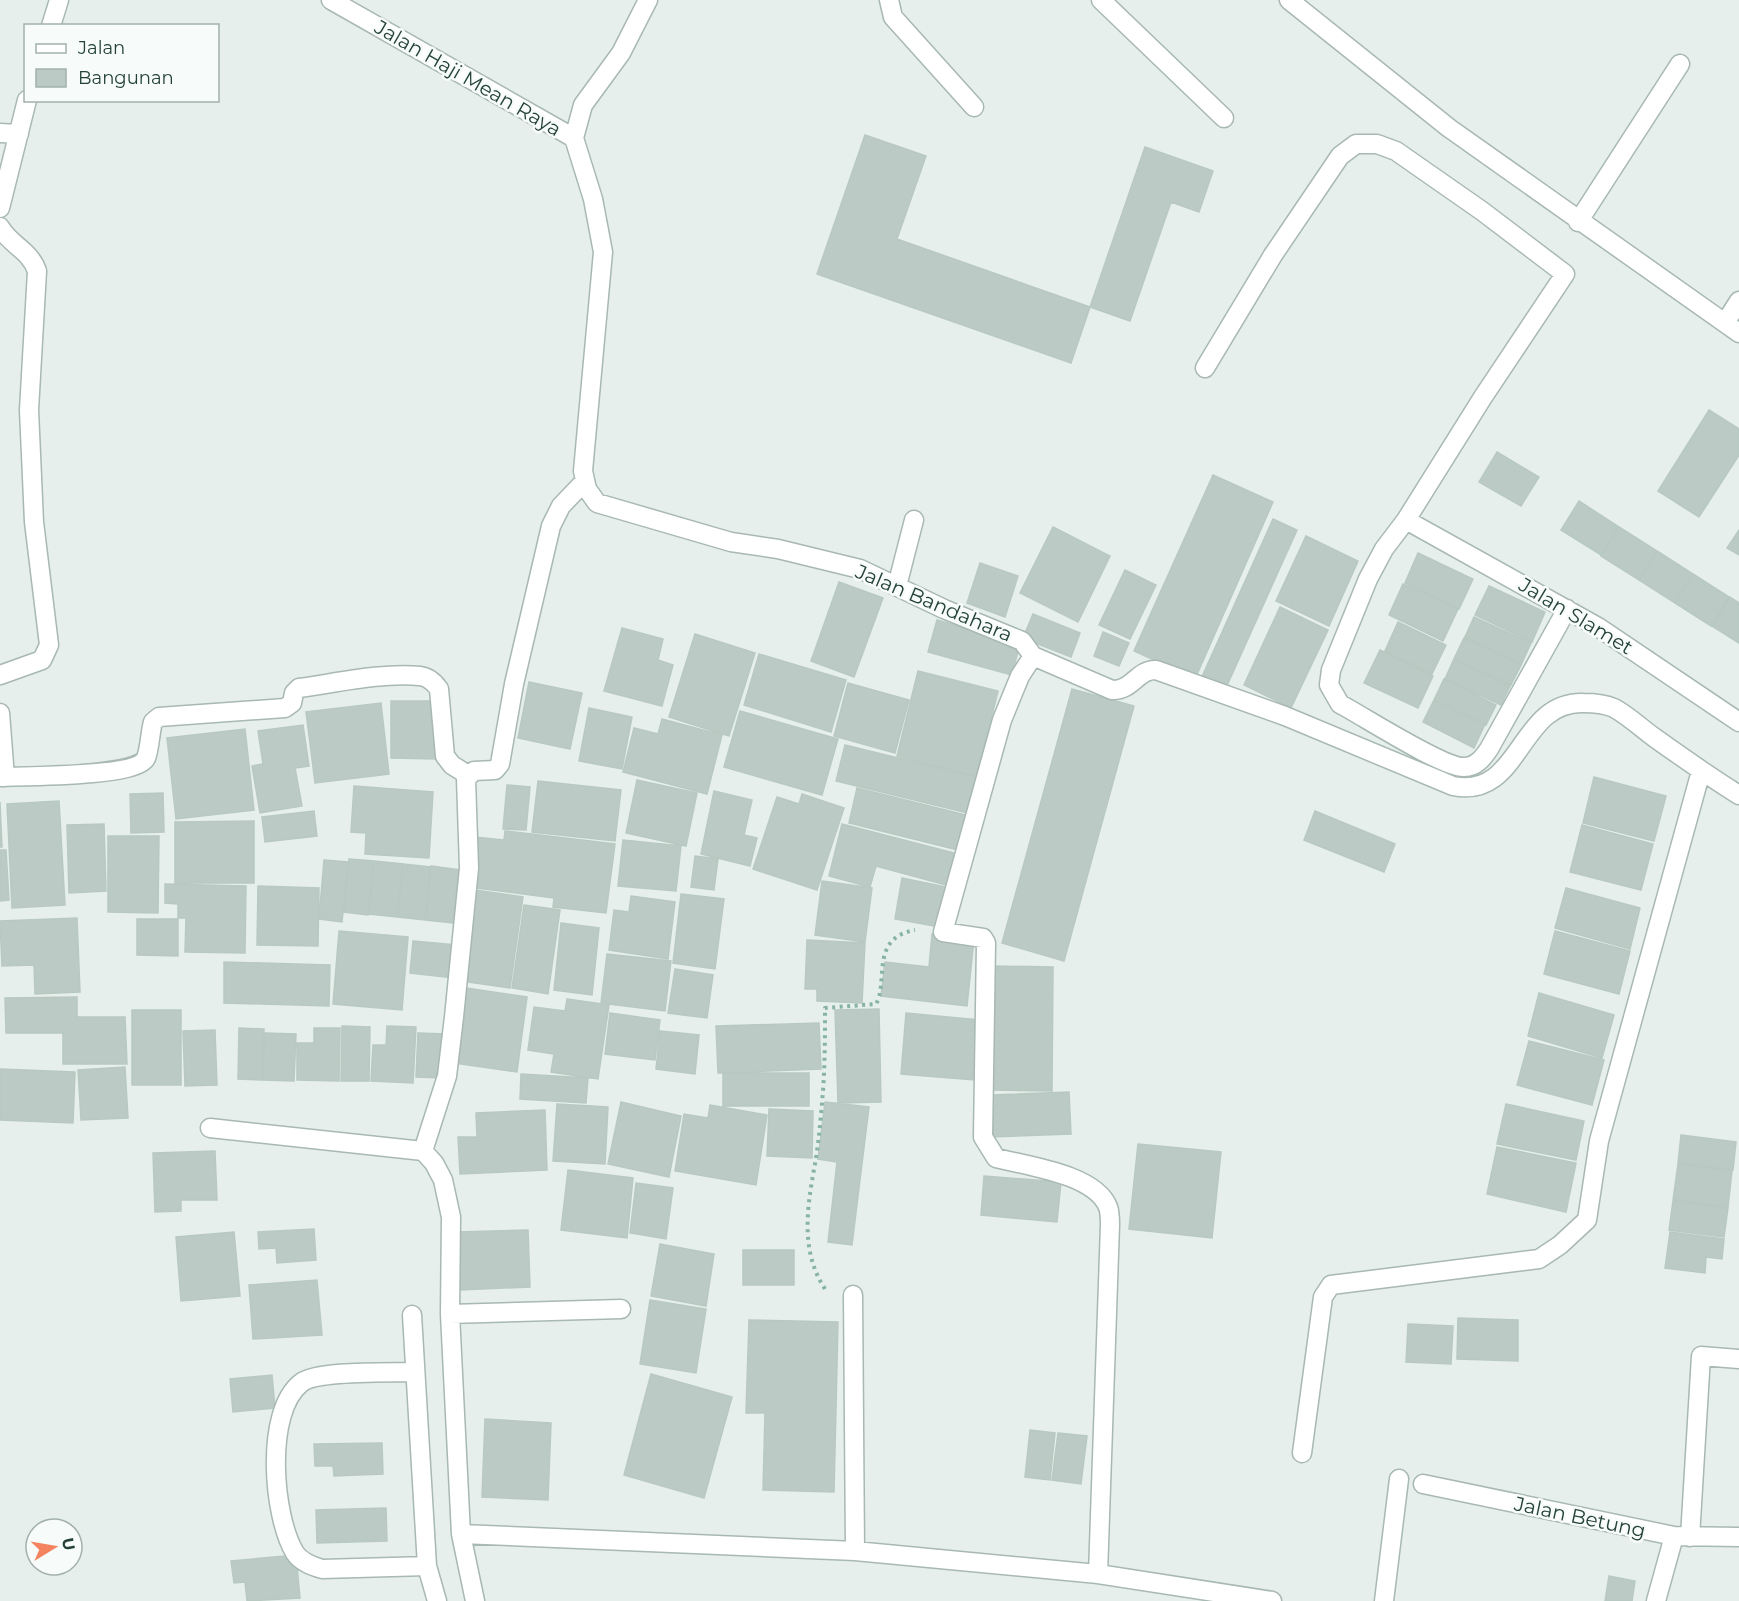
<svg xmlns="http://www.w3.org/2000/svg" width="1739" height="1601" font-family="Montserrat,sans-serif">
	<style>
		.building { fill: #bbcac4; stroke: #b8c9c2; stroke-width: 1.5 }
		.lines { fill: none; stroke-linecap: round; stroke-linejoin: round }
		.minor-casing { stroke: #a8b8b2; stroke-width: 21 }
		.path { stroke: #86b3a5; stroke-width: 4; stroke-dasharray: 3 4.5; stroke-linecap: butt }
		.minor { stroke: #fff; stroke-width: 18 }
		.labels { text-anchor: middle; stroke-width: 5; stroke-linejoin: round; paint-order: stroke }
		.street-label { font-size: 20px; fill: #24423a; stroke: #f7fbf9 }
	</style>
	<rect width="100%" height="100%" fill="#e6efeb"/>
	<path class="building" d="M865,135L926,156L897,239L1090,307L1071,363L817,274Z
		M1145,147L1213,171L1199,212L1171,202L1130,321L1090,307Z
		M1709,410L1739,429V455L1699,517L1658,491Z
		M1497,452L1539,477L1521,506L1479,482Z
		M1213,475L1273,502L1195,679L1134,651Z
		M1579,501L1619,527L1601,555L1561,530Z
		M1273,519L1297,530L1225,690L1201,679Z
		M1053,527L1110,556L1078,622L1020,593Z
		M1619,527L1657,551L1639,580L1601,556Z
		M1739,530V555L1727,548Z
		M1306,536L1358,561L1329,626L1276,601Z
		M1657,551L1693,574L1675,603L1639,580Z
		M1418,553L1473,579L1459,609L1405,583Z
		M980,563L1018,576L1005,617L967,603Z
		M1125,570L1156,585L1130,639L1099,625Z
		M1693,574L1729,597L1711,626L1675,603Z
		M839,582L883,598L854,677L811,661Z
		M1403,584L1458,609L1443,641L1389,615Z
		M1489,586L1545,612L1532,642L1475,615Z
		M1730,597L1739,603V643L1712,626Z
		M1280,607L1328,630L1291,708L1244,685Z
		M1033,614L1080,633L1071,657L1023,638Z
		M1474,617L1531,643L1521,665L1465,637Z
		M937,620L1020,643L1012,675L928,652Z
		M1398,622L1446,645L1432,674L1385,651Z
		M622,628L663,639L658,660L673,665L662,706L604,691Z
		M1103,632L1129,643L1119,666L1094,656Z
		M695,634L755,653L729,736L669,717Z
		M1464,638L1521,665L1511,685L1454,659Z
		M1380,650L1433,676L1418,708L1364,683Z
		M759,654L846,680L831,732L744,705Z
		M1454,659L1510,686L1501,705L1445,679Z
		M918,671L998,691L977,776L897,756Z
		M1444,679L1496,705L1486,725L1434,700Z
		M529,682L582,693L570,749L518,738Z
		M848,683L909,700L895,753L834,736Z
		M1072,689L1134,706L1064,961L1002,943Z
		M1434,700L1485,724L1474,748L1423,722Z
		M391,701H438L437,759L391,758Z
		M381,703L389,774L315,783L306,712Z
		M589,708L632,717L622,769L579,761Z
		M740,711L838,739L822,795L724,767Z
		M662,719L722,735L707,794L623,772L634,728L658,734Z
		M303,725L309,766L295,768L302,806L260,813L252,766L263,764L258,731Z
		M245,729L254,810L176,819L167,738Z
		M845,745L976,777L968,813L836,781Z
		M1594,777L1666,796L1654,841L1583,823Z
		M637,780L697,793L686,846L626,833Z
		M538,781L621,790L615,841L532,832Z
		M507,785L530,787L526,830L503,829Z
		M354,786L433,792L429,858L365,854L366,833L351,832Z
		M857,788L966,815L958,850L849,823Z
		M714,791L752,800L744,835L757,838L750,866L701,854Z
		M163,793L164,832L131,833L130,794Z
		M802,794L844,808L817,890L753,869L777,797L799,804Z
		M59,801L65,905L12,908L7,804Z
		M0,802L2,847H0Z
		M314,811L317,836L265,842L262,817Z
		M1315,811L1395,844L1384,872L1304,840Z
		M254,821V883H175V822Z
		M104,824L106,891L69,893L67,825Z
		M842,824L958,854L950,886L876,866L870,887L829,876Z
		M1582,825L1653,844L1641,890L1570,872Z
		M505,831L615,844L606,913L553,907L554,898L469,887L475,837L504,840Z
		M108,836H159L158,913L108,912Z
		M623,840L681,846L676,891L618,886Z
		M0,850H6L9,900L0,901Z
		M695,856L718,859L714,890L691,887Z
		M349,859L374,861L368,915L344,912Z
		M324,860L348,862L342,922L319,919Z
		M374,861L403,864L397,917L369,914Z
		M403,864L430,867L425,920L398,917Z
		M431,866L467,871L462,924L426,920Z
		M902,878L946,887L939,927L895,919Z
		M822,881L872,888L865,942L815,935Z
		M165,884L246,886L245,953L185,952L186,918H178V904L165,903Z
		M258,886L319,888L318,946L257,945Z
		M1566,888L1640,908L1630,949L1555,928Z
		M475,890L523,897L510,988L462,981Z
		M681,894L724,899L715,969L673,963Z
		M631,896L675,902L668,959L609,950L614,910L629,912Z
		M524,905L560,910L548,994L512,988Z
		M77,918L80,992L35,994L34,965L2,966L0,921Z
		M137,919H178V956L137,955Z
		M561,923L599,928L592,995L554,990Z
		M339,931L408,937L402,1010L333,1004Z
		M1555,931L1630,951L1619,994L1544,974Z
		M932,934L974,939L967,1006L881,996L885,962L929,967Z
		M807,940L865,943L862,1003L817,1001V989H805Z
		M413,941L457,945L454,978L410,973Z
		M607,954L671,961L665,1011L601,1003Z
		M224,962L330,965L329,1006L224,1003Z
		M994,966L1053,967L1052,1091L993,1090Z
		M675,969L713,975L707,1018L668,1013Z
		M466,988L527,997L517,1072L455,1063Z
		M1539,993L1614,1015L1602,1058L1528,1036Z
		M77,997V1017H125L127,1064H63V1033H6L5,998Z
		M567,999L609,1005L598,1079L551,1072L554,1054L528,1050L534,1007L565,1011Z
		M879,1009L881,1102L838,1103L835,1010Z
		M132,1010H181V1085H132Z
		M610,1013L660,1020L655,1060L605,1054Z
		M906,1013L980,1020L975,1080L901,1074Z
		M819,1023L821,1069L718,1073L716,1026Z
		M342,1026L370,1027L369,1081H341Z
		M387,1026L416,1027L413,1083L371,1081L373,1045H386Z
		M239,1028L264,1029L262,1080L238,1079Z
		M314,1028H340L339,1081L297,1080V1043H314Z
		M215,1030L217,1085L185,1086L183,1031Z
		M660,1031L699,1035L695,1074L656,1069Z
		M265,1033L296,1034L294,1081L263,1080Z
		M418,1033L445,1034L443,1078L416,1077Z
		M1529,1041L1604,1060L1592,1105L1517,1085Z
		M125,1067L128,1118L81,1120L78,1070Z
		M0,1069L75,1072L73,1123L0,1120Z
		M723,1073H809V1106H723Z
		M521,1074L588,1078L586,1103L520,1099Z
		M1069,1092L1071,1134L992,1137L991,1095Z
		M621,1102L681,1116L669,1177L608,1164Z
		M825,1102L869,1107L852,1245L828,1242L837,1162L818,1159Z
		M557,1104L608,1107L605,1164L553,1161Z
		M1506,1104L1584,1121L1576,1160L1497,1144Z
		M710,1105L767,1115L756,1185L675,1171L684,1114L708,1118Z
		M769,1109L813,1111L812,1158L767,1156Z
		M545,1110L547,1170L460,1174L458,1137H477L476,1113Z
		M1681,1135L1736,1142L1733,1170L1678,1163Z
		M1138,1144L1221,1152L1212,1238L1129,1229Z
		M1497,1147L1576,1163L1566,1212L1487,1194Z
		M215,1151L217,1200H181V1211L155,1212L153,1153Z
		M1678,1164L1732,1171L1728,1207L1673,1200Z
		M568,1170L633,1178L627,1238L561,1230Z
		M984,1176L1061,1182L1057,1222L981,1215Z
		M636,1183L673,1188L666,1239L630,1233Z
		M1673,1201L1728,1208L1724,1237L1669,1230Z
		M314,1229L316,1260L277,1263L276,1248L259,1249L258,1232Z
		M528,1230L530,1287L460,1290L458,1232Z
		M234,1232L240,1296L181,1301L176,1237Z
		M1670,1232L1724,1239L1722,1259L1706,1257L1705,1273L1665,1268Z
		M660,1244L714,1254L706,1306L651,1296Z
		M743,1250H794V1285H743Z
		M317,1280L322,1335L253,1339L249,1285Z
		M650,1300L706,1309L696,1373L640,1364Z
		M1458,1318L1518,1320V1361L1457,1359Z
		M749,1320L838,1322L834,1492L763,1490L765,1413H746Z
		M1408,1324L1453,1326L1451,1364L1406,1362Z
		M651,1374L732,1397L704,1498L624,1475Z
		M272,1375L275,1408L233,1412L230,1379Z
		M485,1419L551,1423L548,1500L482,1497Z
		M1030,1430L1055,1433L1050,1480L1025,1477Z
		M1058,1433L1087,1436L1081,1484L1052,1480Z
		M382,1443L383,1474L334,1476L333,1466H315L314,1444Z
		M386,1508L387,1541L317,1543L316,1510Z
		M296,1555L300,1598L247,1601L245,1582L234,1583L231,1561Z
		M1609,1576L1635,1581L1632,1601H1605Z"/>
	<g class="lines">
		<defs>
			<path id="minor" d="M331,0L574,138
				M648,0L621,53L583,105L574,138L593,199L603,252L583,471L587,489L597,503L731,542L778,549L860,569L944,609L1022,641L1033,656L1112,690C1132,691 1138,669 1156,670L1285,716L1453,786C1521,800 1518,701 1583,703C1593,703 1605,704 1614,708C1629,716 1642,729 1655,738C1683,758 1710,777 1739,795
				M889,0L893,17L974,107
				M1101,0L1224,118
				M1289,0L1449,128L1739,333
				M51,26L59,0
				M0,133L19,134
				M0,208L27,100
				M1578,222L1680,64
				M0,227C10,245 30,250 37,271L29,410L34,522L49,645L42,660L0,675
				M1725,323L1739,301
				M1205,368L1273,255L1340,156L1356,144H1377L1396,151L1482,211L1565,274L1483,397L1406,520L1384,549L1368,579L1331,670L1329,685L1340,704C1363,716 1443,768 1464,767C1476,767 1483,758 1489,749L1567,609
				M1406,520L1598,627L1739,722
				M897,586L914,520
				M0,713L5,777
				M0,777C24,776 137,777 146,758C150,748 150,732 153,722L159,717L285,708L292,703L294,693L299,688C336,683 383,672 420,676C429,677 434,682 439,689L445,756L452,765L468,775
				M210,1128L423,1151L434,1163L443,1180L451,1217L450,1314L461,1534L475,1601
				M423,1151L447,1076L454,1017L469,868L466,779L474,771L495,770L500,764L514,684L551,526L561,506L584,482
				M450,1314L621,1309
				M412,1315L427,1566L437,1601
				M414,1372C391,1373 317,1370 301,1383C264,1412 273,1517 295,1553C301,1562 312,1566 322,1569L427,1566
				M1302,1453L1323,1297L1331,1285L1539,1259L1560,1245L1587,1220L1599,1141L1701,771
				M1423,1484L1674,1536L1739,1537
				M461,1534L855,1551L853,1295
				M1690,1537L1701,1356L1739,1359
				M855,1551L1098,1574L1110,1225C1110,1220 1110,1212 1108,1207C1095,1174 1027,1166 996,1158L983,1137L986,943L983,938L943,932L1002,720L1020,676L1033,656
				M1098,1574L1272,1601
				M1384,1601L1399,1479
				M1656,1601L1674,1536"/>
		</defs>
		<use href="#minor" class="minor-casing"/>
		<path class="path" d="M825,1289C800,1251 807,1207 815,1164C819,1141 821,1115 823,1091C825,1063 825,1035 825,1008L876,1004C889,982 869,938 915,930"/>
		<use href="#minor" class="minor"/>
	</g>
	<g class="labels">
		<g class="street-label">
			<text transform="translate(468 78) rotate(30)" y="7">Jalan Haji Mean Raya</text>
			<text transform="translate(934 603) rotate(23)" y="7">Jalan Bandahara</text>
			<text transform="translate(1576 616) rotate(31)" y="7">Jalan Slamet</text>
			<text transform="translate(1580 1517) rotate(12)" y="7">Jalan Betung</text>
		</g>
	</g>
	<rect x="24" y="24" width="195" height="78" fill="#f7fbf9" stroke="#a3b1ad" stroke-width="1.5"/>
	<rect x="36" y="44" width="30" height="9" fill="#ffffff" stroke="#a3b1ad" stroke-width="1.5"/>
	<text x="78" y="54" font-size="18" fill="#24423a">Jalan</text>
	<rect x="36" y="69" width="30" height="18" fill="#bbcac4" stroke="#a3b1ad" stroke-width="1.5"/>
	<text x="78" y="84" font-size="18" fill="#24423a">Bangunan</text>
	<g transform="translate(54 1547) rotate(79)"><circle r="28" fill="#f7fbf9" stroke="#a3b1ad" stroke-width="1.5"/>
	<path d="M0-4.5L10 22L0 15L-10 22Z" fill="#f4845f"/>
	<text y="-9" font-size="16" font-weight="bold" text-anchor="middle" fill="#24423a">U</text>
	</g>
</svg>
